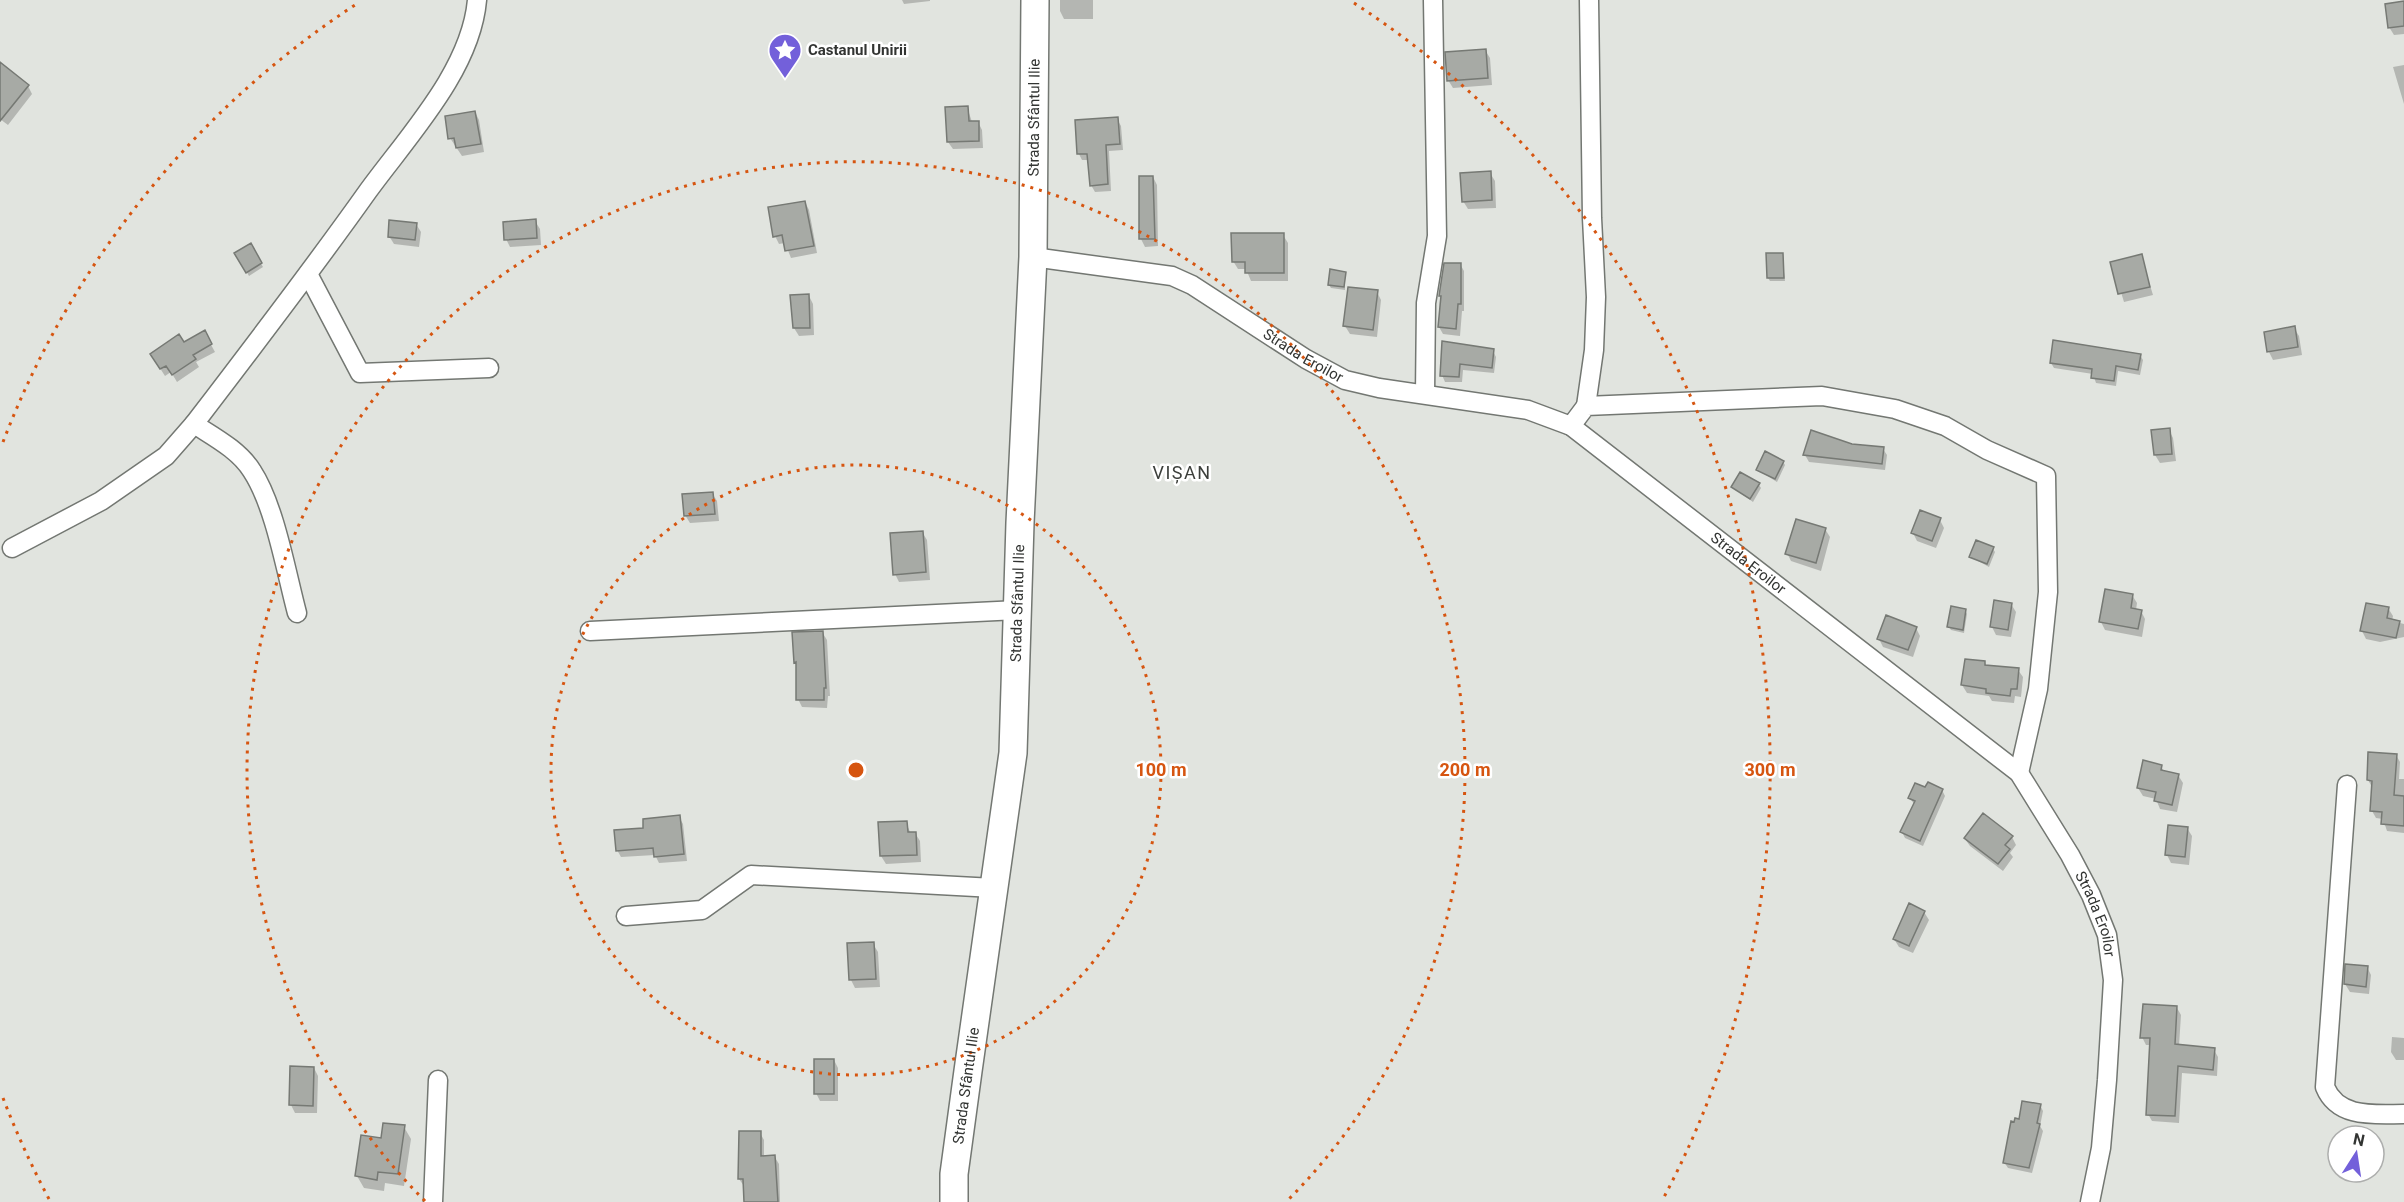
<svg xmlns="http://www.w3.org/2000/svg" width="2404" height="1202" font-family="Roboto,sans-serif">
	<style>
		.shadow { fill: #0003 }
		.building { fill: #a7aaa5; stroke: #767974; stroke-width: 1.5 }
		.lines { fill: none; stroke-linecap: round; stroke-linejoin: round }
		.street-casing { stroke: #737772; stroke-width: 21 }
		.secondary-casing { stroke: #737772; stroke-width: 30 }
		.street { stroke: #fff; stroke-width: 18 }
		.secondary { stroke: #fff; stroke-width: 27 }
		.ring { fill: none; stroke: #d65510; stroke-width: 3; stroke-dasharray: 3 6 }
		.labels { text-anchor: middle; stroke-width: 5; stroke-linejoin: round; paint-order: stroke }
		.poi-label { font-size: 15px; font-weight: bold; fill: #323432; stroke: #fff; text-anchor: start }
		.street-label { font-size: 15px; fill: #323432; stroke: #fff }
		.quarter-label { font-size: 18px; letter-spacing: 1.5px; fill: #3c3f3b; stroke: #fff }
		.centre { fill: #d65510; stroke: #fff; stroke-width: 3 }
		.ring-label { font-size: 18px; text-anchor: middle; font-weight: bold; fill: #d65510; stroke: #fff; stroke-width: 5; stroke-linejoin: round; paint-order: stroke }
	</style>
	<rect width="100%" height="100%" fill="#e1e4df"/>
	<path class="shadow" d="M902,0H930V1L904,4Z
		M1060,0H1093V19H1064L1060,11Z
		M2404,3V34L2394,35L2389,27Z
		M1485,50L1490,58L1492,85L1453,88L1448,80Z
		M2404,65V104L2393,67Z
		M0,76L28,86L32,94L8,125L0,119Z
		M967,107L972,122H978L982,130L983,148L953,149L948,142Z
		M475,112L479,120L484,152L462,156L450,138Z
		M1117,119L1121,126L1123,150L1109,151L1111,191L1095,192L1091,185L1089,160H1082L1079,154Z
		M1490,173L1495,181L1496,208L1468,209L1463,201Z
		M1153,177L1157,185L1158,246L1145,247L1141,239Z
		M805,202L809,210L817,253L791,258L785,243L779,244L775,236Z
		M535,221L540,229L541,245L510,247L506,239Z
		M416,224L421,232L419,247L394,244L389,236Z
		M1283,235L1288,243V281H1251L1246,269H1238L1233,261Z
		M250,245L263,267L249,276L236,253Z
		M1782,254L1785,281H1770L1768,278Z
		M2141,256L2153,295L2124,302L2112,263Z
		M1460,264L1464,271V311H1462L1460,336L1443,334L1439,327L1440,295Z
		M1345,273V290L1331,288L1329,285Z
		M1377,292L1381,300L1377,337L1350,334L1345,326Z
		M809,296L813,304L814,335L799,336L794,328Z
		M2294,328L2299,336L2302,355L2273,360L2269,352L2266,333Z
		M204,332L215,352L196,362L199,367L177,382L171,372L165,376L156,362Z
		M1443,343L1493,351L1496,357L1494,373L1463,370L1462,382H1445L1442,375Z
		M2140,355L2143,360L2140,375L2118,371L2116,386L2096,383L2093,374L2054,368L2051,363Z
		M2169,430L2173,438L2176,461L2160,463L2155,455Z
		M1852,445L1883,449L1887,455L1885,470L1809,462L1805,455Z
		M1783,462L1785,465L1777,482L1758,470Z
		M1759,485L1761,488L1753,502L1732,487Z
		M712,493L717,501L719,521L690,523L685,515Z
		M1940,520L1944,528L1936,548L1917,541L1913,533Z
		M1825,529L1830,537L1821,571L1791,561L1787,553Z
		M922,532L927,540L930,580L899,582L895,574Z
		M1993,549L1995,552L1989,567L1971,557Z
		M2132,595L2137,603L2136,610L2141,611L2145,619L2142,637L2105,630L2101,622Z
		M2011,604L2016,612L2011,637L1996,635L1992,627Z
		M2388,608L2393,616L2392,621L2404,624V637L2380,642L2366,639L2362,631Z
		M1965,610L1967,614L1964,633L1951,630L1949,627Z
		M1916,628L1920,636L1913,657L1883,647L1879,639Z
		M822,632L827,640L830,696H828L827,708L802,707L798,699L796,662Z
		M1985,663L1987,666L2018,670L2023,677L2021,697L2015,696L2014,703L1992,701L1989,696L1967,693L1962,685Z
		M2396,755L2400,762L2399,779H2404V833L2387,831L2383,819L2376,818L2372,811V787L2368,780Z
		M2161,766L2164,772L2178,775L2183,783L2177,812L2160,809L2156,799L2143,796L2138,788Z
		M1926,789L1942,790L1945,796L1923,846L1905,838L1902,832L1914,804L1910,798Z
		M679,817L683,824L687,861L659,863L655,855L621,857L617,850L645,829Z
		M906,823L911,834L915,833L920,841L921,862L886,864L881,856L880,824Z
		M2187,828L2192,836L2189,865L2171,863L2167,855Z
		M2012,837L2016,845L2010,853L2013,857L2003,871L1970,846L1965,839Z
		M1924,912L1929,920L1913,953L1899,947L1894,939Z
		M873,944L878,952L880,987L855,988L851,980Z
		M2367,967L2371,975L2369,994L2350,992L2345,984Z
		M2177,1008L2181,1015L2179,1046L2214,1050L2218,1057L2217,1076L2182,1073L2179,1123L2152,1121L2148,1114L2151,1045H2146L2142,1037Z
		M2392,1037L2404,1038V1060H2396L2391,1052Z
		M834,1060L838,1068V1101H820L816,1093Z
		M314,1068L318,1076L317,1113H295L291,1105Z
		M2040,1105L2043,1111L2040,1126L2043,1131L2032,1173L2008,1168L2004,1162L2015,1123Z
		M404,1127L411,1139L404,1186L385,1183L384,1191L364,1188L357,1176L382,1139Z
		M740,1133H760L764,1140V1157L774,1156L779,1164L780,1202H745L744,1186L739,1179Z"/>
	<path class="building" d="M2404,1V26L2388,28L2385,4Z
		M1486,49L1488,78L1447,81L1445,52Z
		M0,62L29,85L0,121Z
		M968,106L969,121H979V141L947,142L945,107Z
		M475,111L481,144L456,148L454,138L448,139L445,116Z
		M1118,117L1120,144L1106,145L1108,184L1090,186L1087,154H1077L1075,120Z
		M1491,171L1492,200L1462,202L1460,173Z
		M1139,176H1153L1155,239H1139Z
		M805,201L814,246L785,251L782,235L773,237L768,207Z
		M536,219L537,238L504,240L503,222Z
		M389,220L417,223L415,240L388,237Z
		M1231,233H1284V273H1245V262H1232Z
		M251,243L262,263L246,273L234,253Z
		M1766,253H1783L1784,278H1767Z
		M2142,254L2150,287L2118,294L2110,262Z
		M1444,263H1461V304H1458L1456,329L1438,327L1441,296H1439Z
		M1330,269L1346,272L1344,287L1328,285Z
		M1348,287L1378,290L1373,330L1343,326Z
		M809,294L810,328H793L790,295Z
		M2295,326L2298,347L2267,352L2264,332Z
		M205,330L212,344L193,355L196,359L172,375L166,366L160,369L150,354L179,334L184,342Z
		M2053,340L2141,354L2138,370L2116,366L2114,381L2091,378L2092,369L2050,363Z
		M1442,341L1494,349L1492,368L1460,364L1459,377L1440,376Z
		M2170,428L2172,454L2154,455L2151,430Z
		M1811,430L1852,444L1884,447L1882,464L1803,455Z
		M1765,451L1784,461L1775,479L1756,470Z
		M1740,472L1760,483L1750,499L1731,487Z
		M713,492L715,514L684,516L682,494Z
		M1920,510L1941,518L1932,541L1911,533Z
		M1796,519L1826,528L1816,563L1785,554Z
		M923,531L926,572L893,575L890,533Z
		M1976,540L1994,547L1987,564L1969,557Z
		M2105,589L2133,594L2131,608L2142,610L2138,629L2099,622Z
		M1994,600L2012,603L2008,630L1990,627Z
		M2366,603L2389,607L2387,618L2400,621L2396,638L2360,631Z
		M1951,606L1966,609L1963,630L1947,627Z
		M1886,615L1917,627L1908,650L1877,639Z
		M823,631L826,688H824V700H796V662L794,663L792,632Z
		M1965,659L1985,661V665L2019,668L2017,689H2011L2010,696L1986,693V689L1961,685Z
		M2368,752L2397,754L2394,795L2404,796V826L2381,824L2382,812L2370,811L2372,781L2367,780Z
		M2143,760L2162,765L2161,770L2179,774L2172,805L2154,801L2156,792L2137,788Z
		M1928,782L1943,789L1920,841L1900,832L1915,801L1908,798L1915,783L1925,787Z
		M1983,813L2013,836L2005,845L2010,849L1998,864L1964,838Z
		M680,815L684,854L654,857L653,848L616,851L614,830L643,828V819Z
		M907,821L908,832H916L917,855L880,856L878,822Z
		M2168,825L2188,827L2185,857L2165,855Z
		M1909,903L1925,911L1909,946L1893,939Z
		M874,942L876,979L849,980L847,943Z
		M2345,964L2368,966L2366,987L2344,984Z
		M2143,1004L2177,1006L2175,1044L2215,1048L2213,1070L2178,1066L2175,1116L2146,1115L2150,1038H2140Z
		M814,1059H834V1094H814Z
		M290,1066L314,1067L313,1106L289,1105Z
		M2022,1101L2041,1104L2037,1123L2040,1124L2029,1168L2003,1163L2011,1121L2014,1122L2015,1118L2019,1119Z
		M383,1123L405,1125L398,1174L378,1172L377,1180L355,1176L361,1135L381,1138Z
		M739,1131H761V1156L775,1155L778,1202H744L743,1179H738Z"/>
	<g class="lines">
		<defs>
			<g id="street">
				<path id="s1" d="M1033,257L1172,276L1192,285L1306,359L1345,380L1379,388L1528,410L1571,426L2019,773L2070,855L2091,895L2107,935L2113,980L2107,1080L2101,1148L2090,1202"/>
				<path d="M308,274L360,373L489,368"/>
				<path d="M1425,394L1426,303L1437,236L1433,0"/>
				<path d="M1586,406L1594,350L1596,297L1592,218L1589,0"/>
				<path d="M194,424C253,347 312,270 368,191C408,136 471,70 477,0"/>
				<path d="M1571,426L1586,406L1822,396L1895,409L1945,426L1987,450L2046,476L2048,592L2038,689L2019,773"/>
				<path d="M12,548L101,501L166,456L194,424C214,437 239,450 252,471C275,506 286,572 297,613"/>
				<path d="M590,631L1018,610"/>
				<path d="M2347,785L2325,1087C2338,1119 2375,1114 2404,1114"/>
				<path d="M626,916L702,910L751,875L994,888"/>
				<path d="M433,1202L438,1080"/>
			</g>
			<g id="secondary">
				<path id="s2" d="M954,1202V1174L968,1071L1013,753L1020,523L1033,257L1035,0"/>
			</g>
		</defs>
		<use href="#street" class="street-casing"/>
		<use href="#secondary" class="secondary-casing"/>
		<use href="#street" class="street"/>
		<use href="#secondary" class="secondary"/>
	</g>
	<g class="ring">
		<circle cx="856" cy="770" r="305"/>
		<path d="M425 1201A609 609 0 1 1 1287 1201"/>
		<path d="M49 1199A914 914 0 0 1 3 1098M3 442A914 914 0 0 1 358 3M1354 3A914 914 0 0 1 1663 1199"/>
	</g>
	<defs>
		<symbol id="sight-pin" viewBox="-11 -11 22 30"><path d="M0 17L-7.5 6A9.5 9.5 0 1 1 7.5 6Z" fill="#7360da" stroke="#fff"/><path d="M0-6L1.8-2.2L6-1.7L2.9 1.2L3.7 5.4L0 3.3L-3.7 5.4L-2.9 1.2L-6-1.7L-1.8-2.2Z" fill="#fff"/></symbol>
	</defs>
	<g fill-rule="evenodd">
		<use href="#sight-pin" x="766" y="31" width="38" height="52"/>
	</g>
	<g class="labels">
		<g class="poi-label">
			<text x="808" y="55">Castanul Unirii</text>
		</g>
		<g class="street-label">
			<text dy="5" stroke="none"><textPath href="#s2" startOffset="1089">Strada Sfântul Ilie</textPath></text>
			<text dy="5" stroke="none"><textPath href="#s1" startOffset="294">Strada Eroilor</textPath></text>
			<text dy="5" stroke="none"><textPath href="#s1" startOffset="798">Strada Eroilor</textPath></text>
			<text dy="5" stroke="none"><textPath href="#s2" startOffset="603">Strada Sfântul Ilie</textPath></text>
			<text dy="5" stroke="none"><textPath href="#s1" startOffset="1302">Strada Eroilor</textPath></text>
			<text dy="5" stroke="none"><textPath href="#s2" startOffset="117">Strada Sfântul Ilie</textPath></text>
		</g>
		<g class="quarter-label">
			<text x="1182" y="479">VIȘAN</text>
		</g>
	</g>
	<circle cx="856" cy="770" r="9" class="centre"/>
	<g class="ring-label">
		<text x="1161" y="776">100 m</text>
		<text x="1465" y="776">200 m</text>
		<text x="1770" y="776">300 m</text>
	</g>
	<g transform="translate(2356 1154) rotate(12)"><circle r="28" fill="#ffffff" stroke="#adaead" stroke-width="1.5"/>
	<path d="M0-4.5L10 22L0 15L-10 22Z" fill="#7360da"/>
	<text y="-9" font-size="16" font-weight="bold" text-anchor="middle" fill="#323432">N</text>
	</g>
</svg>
